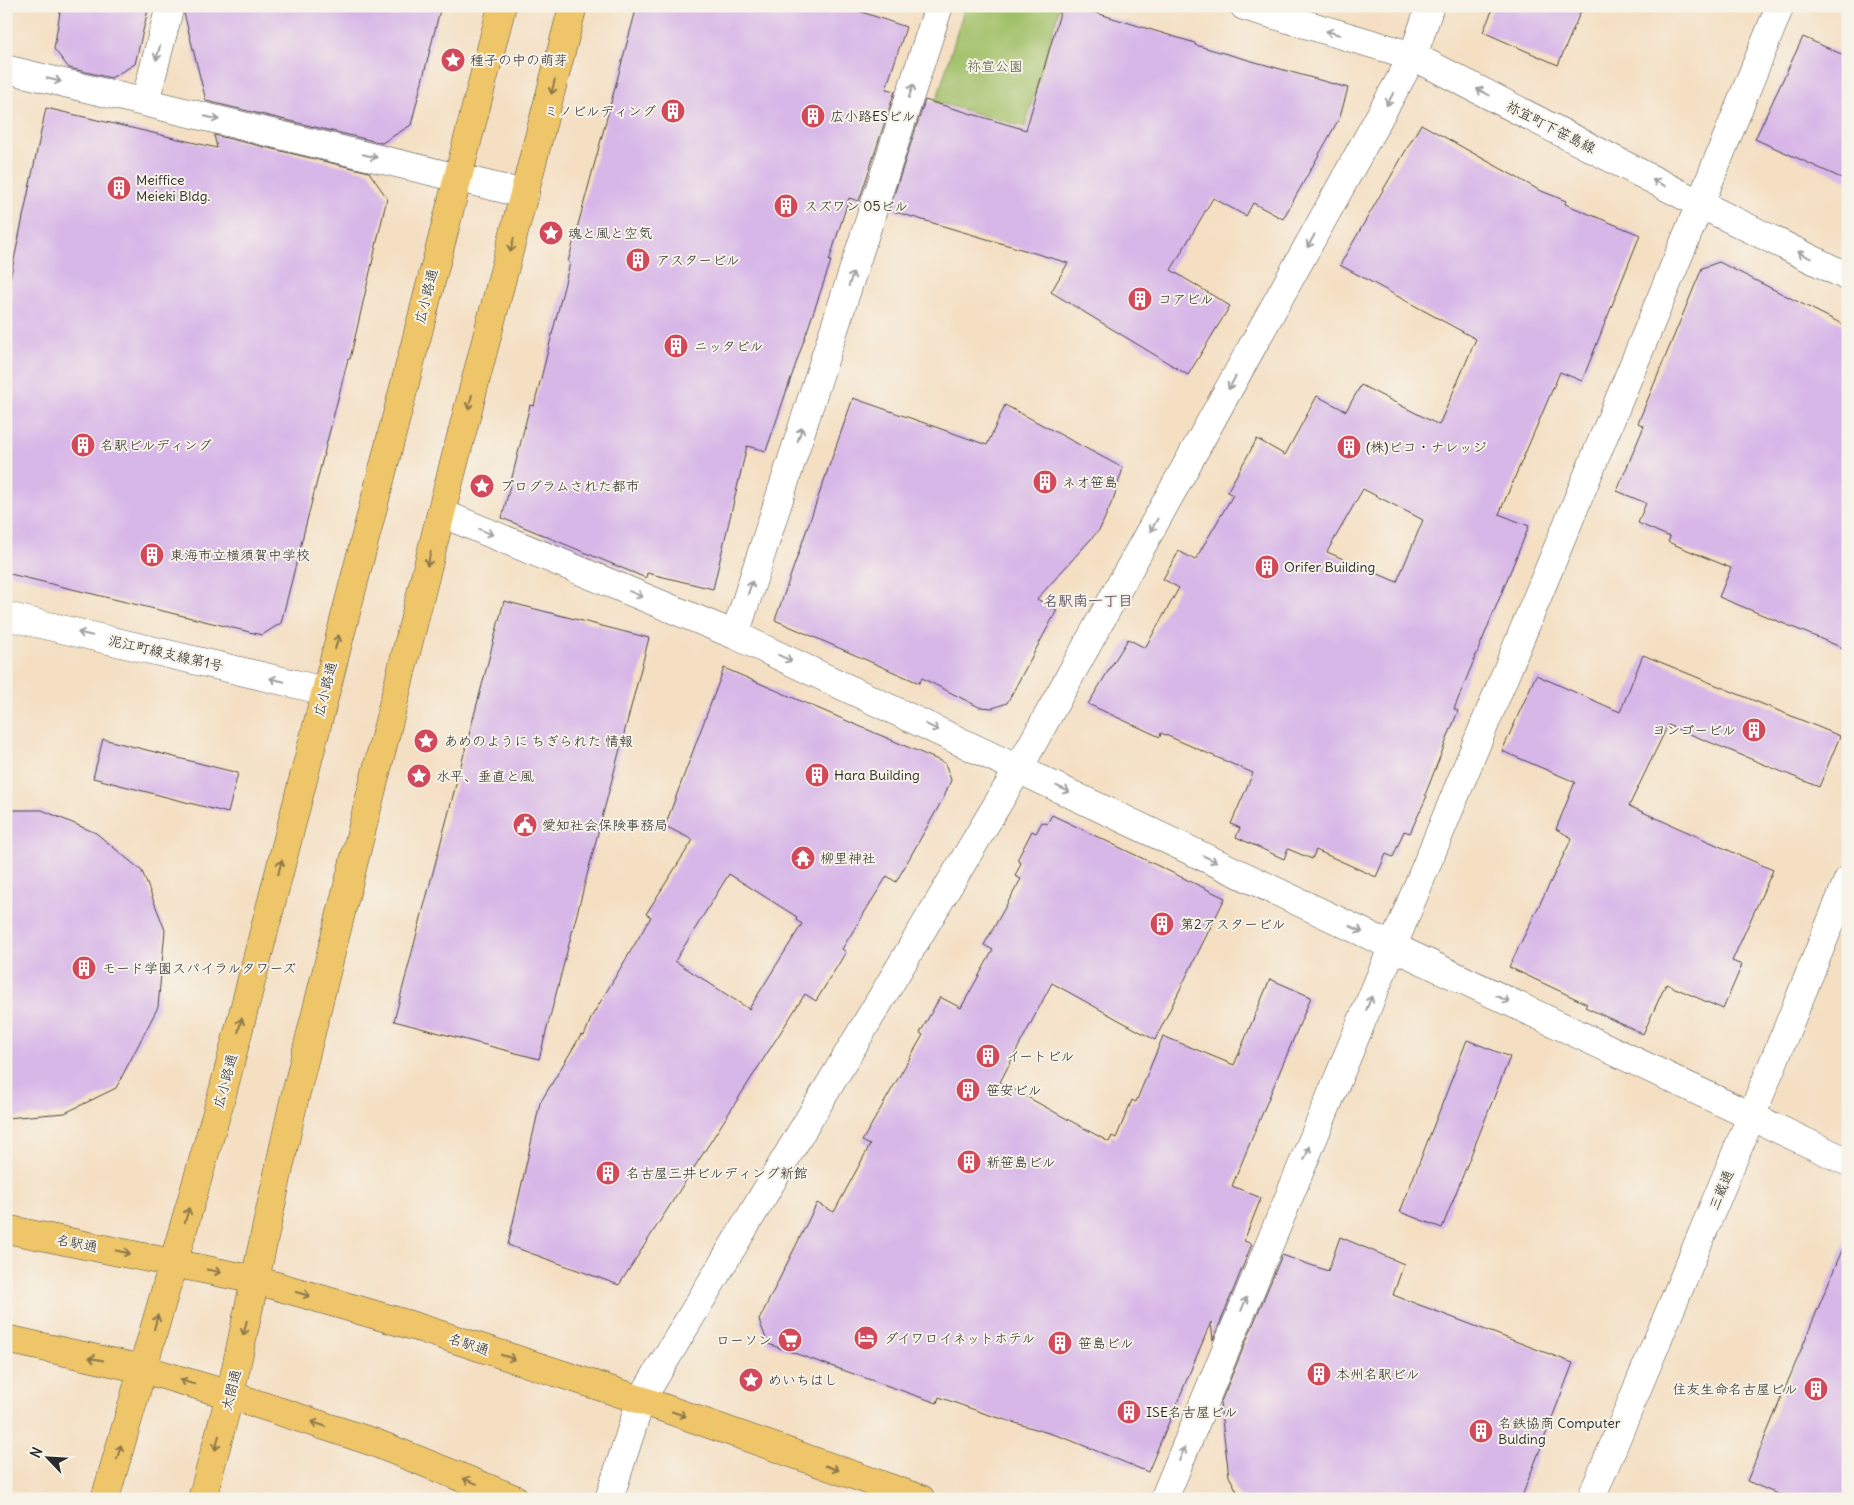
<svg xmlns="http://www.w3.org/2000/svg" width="1854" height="1505" font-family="Delius,'Klee One',sans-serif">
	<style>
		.green { fill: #a1c068; stroke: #66764a }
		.building { fill: #d7b6e8; fill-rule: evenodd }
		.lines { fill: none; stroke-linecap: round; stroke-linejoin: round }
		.minor-casing { stroke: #494642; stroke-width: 29 }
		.tertiary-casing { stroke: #494642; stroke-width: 29 }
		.primary-casing { stroke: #494642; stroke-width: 29 }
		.minor { stroke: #fff; stroke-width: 28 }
		.tertiary { stroke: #fff; stroke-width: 28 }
		.primary { stroke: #eec569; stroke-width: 28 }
		.oneway { stroke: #a0a0a0 }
		.oneway2 { stroke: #8c784a }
		.labels { text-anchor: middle; stroke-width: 4; stroke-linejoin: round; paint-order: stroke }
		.poi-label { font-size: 14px; fill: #2b2b2b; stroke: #f7f3e8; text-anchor: start }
		.park-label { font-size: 14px; fill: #4e583d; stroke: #f7f3e8 }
		.street-label { font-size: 14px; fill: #2b2b2b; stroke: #f7f3e8 }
		.neighbourhood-label { font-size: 15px; font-weight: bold; fill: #675c6d; stroke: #f7f3e8 }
	</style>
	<rect width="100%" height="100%" fill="#f7f3e8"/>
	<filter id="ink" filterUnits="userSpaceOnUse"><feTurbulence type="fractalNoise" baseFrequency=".02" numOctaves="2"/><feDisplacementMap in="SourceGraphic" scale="10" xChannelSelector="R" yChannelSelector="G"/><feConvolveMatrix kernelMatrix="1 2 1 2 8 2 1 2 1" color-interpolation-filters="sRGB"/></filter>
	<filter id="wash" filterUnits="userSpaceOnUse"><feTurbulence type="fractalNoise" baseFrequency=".0096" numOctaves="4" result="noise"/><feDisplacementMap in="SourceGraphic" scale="20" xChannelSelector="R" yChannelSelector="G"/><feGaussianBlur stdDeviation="1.12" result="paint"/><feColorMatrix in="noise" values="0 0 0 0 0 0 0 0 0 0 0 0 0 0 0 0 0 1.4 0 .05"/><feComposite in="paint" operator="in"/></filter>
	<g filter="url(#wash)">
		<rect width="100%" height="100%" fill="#f4dfc3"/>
		<path class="green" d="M965,6H1060L1025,127L936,102Z"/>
		<g id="blocks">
			<path class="building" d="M61,6H149L135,64L111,78L69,68L54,49Z
				M185,6H441L411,125L382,143L206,101L184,13Z
				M637,6H844L906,27L886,89L895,91L859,201L849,198L829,261H831L766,451L747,446L713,589L647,573L646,578L502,518L530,405L534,406L570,263L568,262Z
				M1062,6H1073L1195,43V45L1348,88L1340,117L1283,219L1253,203L1246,216L1213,198L1171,270L1230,306L1188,375L1051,292L1068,263L889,210L925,100L1026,130Z
				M1494,6H1583L1558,65L1483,32Z
				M1803,37L1848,57V181L1755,139Z
				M46,108L217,148L214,135L369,172L387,198L350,359H348L281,623L262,635L6,573V298Z
				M1421,124L1539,190L1566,201L1565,204L1640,235L1582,381L1560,372L1499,514L1529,526L1454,709L1458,711L1425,795L1427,796L1410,833L1404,831L1393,857L1386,854L1376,877L1316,850L1312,859L1288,849L1284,859L1236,837L1240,828L1231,824L1253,773L1161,733L1160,737L1088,704L1128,639L1145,648L1179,588L1163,579L1179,551L1195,560L1233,495L1227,492L1257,439L1285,455L1317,396L1346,411L1361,385L1439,425L1476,339L1340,265ZM1363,489L1423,520L1397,582L1327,552Z
				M1719,262L1848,327V650L1719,597L1731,568L1668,542L1670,537L1638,523L1646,503L1617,491L1644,426L1638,423L1702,268Z
				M853,398L987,445L1005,405L1123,468L1114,497L1100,529L1037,599L1057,610L1007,703L993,708L979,707L922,678L919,683L775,620Z
				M504,601L649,638L539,1059L394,1021Z
				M1643,655L1840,736L1819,787L1668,725L1629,806L1773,870L1732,961L1742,965L1723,1009L1666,984L1643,1034L1585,1007L1587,1004L1509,967L1572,838L1556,829L1575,782L1502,751L1536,675L1620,712Z
				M724,668L945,763L951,780L944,797L896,882L887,876L842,949L846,952L816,1001L805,994L619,1285L508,1245L540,1103L581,1035L584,1036L592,1016L651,917L646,914L693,840L665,826ZM729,874L797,917L796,920L802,924L749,1009L675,961Z
				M103,739L238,773L228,813L93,778Z
				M6,810H42L96,833L142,871L165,930L158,1007L116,1088L65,1113L6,1118Z
				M1052,815L1225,898L1155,1040L1052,983L1000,1082L1109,1142L1112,1136L1116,1138L1132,1100L1136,1102L1163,1036L1234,1065L1270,979L1311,997L1232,1186L1261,1198L1244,1241L1252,1244L1213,1340L1211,1322L1148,1472L1065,1438L986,1414L939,1397L937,1403L768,1344L759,1320L817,1203L834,1212L870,1145L862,1141L923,1035L920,1033L940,997L961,1008L993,950L984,945L1021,879L1015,876L1021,863L1017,860L1032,831L1036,833L1042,822L1047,824Z
				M1467,1040L1510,1057L1442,1228L1400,1212Z
				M1340,1237L1404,1264L1393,1295L1573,1363L1521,1499H1241L1229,1476L1220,1404L1282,1255L1328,1271Z
				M1847,1238L1848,1499H1789L1747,1481Z"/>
		</g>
	</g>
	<g filter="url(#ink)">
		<use href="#blocks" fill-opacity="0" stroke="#494642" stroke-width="1"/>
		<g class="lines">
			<defs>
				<path id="minor" d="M1244,6L1413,56L1700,204L1848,277
					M6,69L525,194
					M145,102L170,6
					M441,513L735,635L1848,1162
					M6,616L325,691
					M735,635L939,6
					M609,1499L641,1400L1019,768L1413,56L1430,6
					M1164,1499L1700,204L1780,6"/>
				<path id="tertiary" d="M1591,1499L1751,1117L1848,880"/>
				<path id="primary" d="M6,1229L256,1280L417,1327L641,1400L921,1499
					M6,1339L143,1369L230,1395L373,1442L515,1499
					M105,1499L223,1091L502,6
					M202,1499L230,1395L292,1109L441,513L573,6"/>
			</defs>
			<use href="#minor" class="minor-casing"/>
			<use href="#tertiary" class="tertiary-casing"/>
			<use href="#primary" class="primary-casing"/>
			<use href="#minor" class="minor"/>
			<use href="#tertiary" class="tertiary"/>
			<use href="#primary" class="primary"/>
		</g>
		<defs><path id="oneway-shaft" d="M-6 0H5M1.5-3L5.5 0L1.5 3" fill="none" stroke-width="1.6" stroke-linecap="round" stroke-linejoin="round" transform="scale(1.25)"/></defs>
		<g class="oneway">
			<use href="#oneway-shaft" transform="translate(1333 33) rotate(-164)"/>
			<use href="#oneway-shaft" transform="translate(158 53) rotate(105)"/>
			<use href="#oneway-shaft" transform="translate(54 80) rotate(13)"/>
			<use href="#oneway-shaft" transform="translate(911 91) rotate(-72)"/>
			<use href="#oneway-shaft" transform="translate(1483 92) rotate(-153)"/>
			<use href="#oneway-shaft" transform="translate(1390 99) rotate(119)"/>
			<use href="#oneway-shaft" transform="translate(212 118) rotate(14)"/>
			<use href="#oneway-shaft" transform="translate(370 156) rotate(14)"/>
			<use href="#oneway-shaft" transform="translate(1659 183) rotate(-153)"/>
			<use href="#oneway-shaft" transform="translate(1311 241) rotate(119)"/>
			<use href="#oneway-shaft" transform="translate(1804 255) rotate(-154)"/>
			<use href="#oneway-shaft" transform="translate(851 279) rotate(-72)"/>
			<use href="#oneway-shaft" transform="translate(1232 383) rotate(119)"/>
			<use href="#oneway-shaft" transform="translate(800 434) rotate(-72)"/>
			<use href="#oneway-shaft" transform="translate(1154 525) rotate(119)"/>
			<use href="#oneway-shaft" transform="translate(486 532) rotate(23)"/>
			<use href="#oneway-shaft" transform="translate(750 588) rotate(-72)"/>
			<use href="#oneway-shaft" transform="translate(636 594) rotate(22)"/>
			<use href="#oneway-shaft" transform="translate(85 634) rotate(-167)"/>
			<use href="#oneway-shaft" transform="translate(785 658) rotate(25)"/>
			<use href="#oneway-shaft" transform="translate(277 680) rotate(-167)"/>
			<use href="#oneway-shaft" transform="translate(932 727) rotate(25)"/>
			<use href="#oneway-shaft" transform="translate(1063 789) rotate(26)"/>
			<use href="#oneway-shaft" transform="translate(1210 859) rotate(26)"/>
			<use href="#oneway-shaft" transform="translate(1356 929) rotate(26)"/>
			<use href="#oneway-shaft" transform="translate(1503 999) rotate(26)"/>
			<use href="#oneway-shaft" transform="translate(1369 1003) rotate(-68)"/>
			<use href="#oneway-shaft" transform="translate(1307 1153) rotate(-68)"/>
			<use href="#oneway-shaft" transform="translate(1244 1304) rotate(-68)"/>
			<use href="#oneway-shaft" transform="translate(1182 1454) rotate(-68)"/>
		</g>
		<g class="oneway2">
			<use href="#oneway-shaft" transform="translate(553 87) rotate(104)"/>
			<use href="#oneway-shaft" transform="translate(512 245) rotate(105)"/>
			<use href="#oneway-shaft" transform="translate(470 402) rotate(105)"/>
			<use href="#oneway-shaft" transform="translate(429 559) rotate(104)"/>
			<use href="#oneway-shaft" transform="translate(337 642) rotate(-76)"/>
			<use href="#oneway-shaft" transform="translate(280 867) rotate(-76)"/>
			<use href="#oneway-shaft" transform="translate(240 1025) rotate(-76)"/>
			<use href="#oneway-shaft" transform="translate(187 1215) rotate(-74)"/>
			<use href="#oneway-shaft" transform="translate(123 1252) rotate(11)"/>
			<use href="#oneway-shaft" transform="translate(214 1271) rotate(12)"/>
			<use href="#oneway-shaft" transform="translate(303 1294) rotate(16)"/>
			<use href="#oneway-shaft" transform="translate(156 1322) rotate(-75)"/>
			<use href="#oneway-shaft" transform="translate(245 1328) rotate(103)"/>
			<use href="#oneway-shaft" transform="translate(508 1357) rotate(18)"/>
			<use href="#oneway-shaft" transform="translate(96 1359) rotate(-168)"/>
			<use href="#oneway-shaft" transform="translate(187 1382) rotate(-163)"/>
			<use href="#oneway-shaft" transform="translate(679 1414) rotate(19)"/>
			<use href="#oneway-shaft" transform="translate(318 1424) rotate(-162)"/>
			<use href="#oneway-shaft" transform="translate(217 1443) rotate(105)"/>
			<use href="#oneway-shaft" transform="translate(119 1452) rotate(-74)"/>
			<use href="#oneway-shaft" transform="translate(832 1468) rotate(19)"/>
			<use href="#oneway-shaft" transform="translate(470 1481) rotate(-158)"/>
		</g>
	</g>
	<defs>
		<symbol id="sight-disc" viewBox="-11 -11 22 22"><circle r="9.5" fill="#d1495b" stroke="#f7f3e8"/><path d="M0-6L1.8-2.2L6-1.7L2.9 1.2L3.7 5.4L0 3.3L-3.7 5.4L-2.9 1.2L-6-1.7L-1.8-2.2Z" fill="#fff"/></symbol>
		<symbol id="building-disc" viewBox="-11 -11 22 22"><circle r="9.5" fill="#d1495b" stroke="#f7f3e8"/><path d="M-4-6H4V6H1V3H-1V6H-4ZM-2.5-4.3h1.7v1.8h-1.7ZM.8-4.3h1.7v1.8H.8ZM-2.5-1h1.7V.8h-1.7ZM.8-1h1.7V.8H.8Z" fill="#fff"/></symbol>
		<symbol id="civic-disc" viewBox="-11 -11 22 22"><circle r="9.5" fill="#d1495b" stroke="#f7f3e8"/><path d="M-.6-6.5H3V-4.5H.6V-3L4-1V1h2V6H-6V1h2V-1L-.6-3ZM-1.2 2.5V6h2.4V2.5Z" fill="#fff"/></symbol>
		<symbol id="temple-disc" viewBox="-11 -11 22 22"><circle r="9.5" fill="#d1495b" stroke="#f7f3e8"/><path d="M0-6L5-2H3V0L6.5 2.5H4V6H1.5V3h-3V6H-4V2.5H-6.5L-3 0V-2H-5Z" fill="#fff"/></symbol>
		<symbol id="hotel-disc" viewBox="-11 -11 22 22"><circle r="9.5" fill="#d1495b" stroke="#f7f3e8"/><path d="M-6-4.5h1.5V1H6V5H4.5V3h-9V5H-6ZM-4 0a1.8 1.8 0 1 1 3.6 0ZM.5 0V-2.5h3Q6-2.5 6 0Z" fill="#fff"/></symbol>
		<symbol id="supermarket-disc" viewBox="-11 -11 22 22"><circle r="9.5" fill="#d1495b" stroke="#f7f3e8"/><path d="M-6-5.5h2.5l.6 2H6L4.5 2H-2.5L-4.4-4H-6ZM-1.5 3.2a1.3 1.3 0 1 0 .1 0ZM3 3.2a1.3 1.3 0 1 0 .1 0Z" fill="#fff"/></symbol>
	</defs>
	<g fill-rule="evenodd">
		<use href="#sight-disc" x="439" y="46" width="28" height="28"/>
		<use href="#building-disc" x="659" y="97" width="28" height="28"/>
		<use href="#building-disc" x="799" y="102" width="28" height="28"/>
		<use href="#building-disc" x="105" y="174" width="28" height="28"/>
		<use href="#building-disc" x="772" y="192" width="28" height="28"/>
		<use href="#sight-disc" x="537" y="219" width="28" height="28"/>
		<use href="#building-disc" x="624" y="246" width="28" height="28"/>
		<use href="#building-disc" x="1126" y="285" width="28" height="28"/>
		<use href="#building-disc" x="662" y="332" width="28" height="28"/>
		<use href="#building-disc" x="69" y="431" width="28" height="28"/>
		<use href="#building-disc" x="1335" y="433" width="28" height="28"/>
		<use href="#building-disc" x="1031" y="468" width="28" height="28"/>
		<use href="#sight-disc" x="468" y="472" width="28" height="28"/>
		<use href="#building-disc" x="138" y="541" width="28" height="28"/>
		<use href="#building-disc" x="1253" y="553" width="28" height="28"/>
		<use href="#building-disc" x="1740" y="716" width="28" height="28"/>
		<use href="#sight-disc" x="412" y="727" width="28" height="28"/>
		<use href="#building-disc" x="803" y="761" width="28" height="28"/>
		<use href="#sight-disc" x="405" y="762" width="28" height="28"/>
		<use href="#civic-disc" x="511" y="811" width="28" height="28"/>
		<use href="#temple-disc" x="789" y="844" width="28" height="28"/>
		<use href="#building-disc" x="1148" y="910" width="28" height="28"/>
		<use href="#building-disc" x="70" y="954" width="28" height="28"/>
		<use href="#building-disc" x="974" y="1042" width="28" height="28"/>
		<use href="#building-disc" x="954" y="1076" width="28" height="28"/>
		<use href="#building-disc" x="955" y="1148" width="28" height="28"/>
		<use href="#building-disc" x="594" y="1159" width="28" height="28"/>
		<use href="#hotel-disc" x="852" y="1324" width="28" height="28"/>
		<use href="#supermarket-disc" x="776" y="1326" width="28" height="28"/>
		<use href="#building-disc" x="1046" y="1329" width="28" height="28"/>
		<use href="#building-disc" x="1305" y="1360" width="28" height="28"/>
		<use href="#sight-disc" x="737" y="1366" width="28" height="28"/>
		<use href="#building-disc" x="1802" y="1375" width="28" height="28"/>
		<use href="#building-disc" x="1115" y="1398" width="28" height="28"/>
		<use href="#building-disc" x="1467" y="1417" width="28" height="28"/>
	</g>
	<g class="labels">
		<g class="poi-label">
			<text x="470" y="65">種子の中の萌芽</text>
			<text x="656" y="116" text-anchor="end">ミノビルディング</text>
			<text x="830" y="121">広小路ESビル</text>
			<text x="136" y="185">Meiffice<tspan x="136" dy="16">Meieki Bldg.</tspan></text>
			<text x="804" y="211">スズワン 05ビル</text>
			<text x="568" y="238">魂と風と空気</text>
			<text x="656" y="265">アスタービル</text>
			<text x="1158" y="304">コアビル</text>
			<text x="694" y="351">ニッタビル</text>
			<text x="100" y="450">名駅ビルディング</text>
			<text x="1366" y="452">(株)ピコ・ナレッジ</text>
			<text x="1062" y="487">ネオ笹島</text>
			<text x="500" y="491">プログラムされた都市</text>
			<text x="170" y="560">東海市立横須賀中学校</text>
			<text x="1284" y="572">Orifer Building</text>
			<text x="1736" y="735" text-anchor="end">ヨンゴービル</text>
			<text x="444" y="746">あめのように ちぎられた 情報</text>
			<text x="834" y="780">Hara Building</text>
			<text x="436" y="781">水平、垂直と風</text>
			<text x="542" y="830">愛知社会保険事務局</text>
			<text x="820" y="863">柳里神社</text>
			<text x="1180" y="929">第2アスタービル</text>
			<text x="102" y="973">モード学園スパイラルタワーズ</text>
			<text x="1006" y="1061">イートビル</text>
			<text x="986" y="1095">笹安ビル</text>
			<text x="986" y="1167">新笹島ビル</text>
			<text x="626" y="1178">名古屋三井ビルディング新館</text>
			<text x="884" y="1343">ダイワロイネットホテル</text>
			<text x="772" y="1345" text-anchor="end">ローソン</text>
			<text x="1078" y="1348">笹島ビル</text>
			<text x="1336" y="1379">本州名駅ビル</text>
			<text x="768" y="1385">めいちはし</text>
			<text x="1798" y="1394" text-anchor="end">住友生命名古屋ビル</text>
			<text x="1146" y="1417">ISE名古屋ビル</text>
			<text x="1498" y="1428">名鉄協商 Computer<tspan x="1498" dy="16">Bulding</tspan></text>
		</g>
		<g class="park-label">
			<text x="995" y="71">祢宣公園</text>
		</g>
		<g class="street-label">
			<text transform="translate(1551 127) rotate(27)" y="5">祢宜町下笹島線</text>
			<text transform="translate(426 296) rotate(-76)" y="5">広小路通</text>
			<text transform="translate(166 653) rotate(13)" y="5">泥江町線支線第1号</text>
			<text transform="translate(325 689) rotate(-76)" y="5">広小路通</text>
			<text transform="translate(225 1081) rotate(-75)" y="5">広小路通</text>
			<text transform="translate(1721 1190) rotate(-67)" y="5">三蔵通</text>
			<text transform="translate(77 1243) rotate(11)" y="5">名駅通</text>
			<text transform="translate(469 1344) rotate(18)" y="5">名駅通</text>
			<text transform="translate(231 1390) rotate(-76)" y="5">太閤通</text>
		</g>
		<g class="neighbourhood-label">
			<text x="1088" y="606">名駅南一丁目</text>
		</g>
	</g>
	<rect width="1854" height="1505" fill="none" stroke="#f7f3e8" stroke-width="25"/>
	<g transform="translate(48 1458) rotate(295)" stroke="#f7f3e8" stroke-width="4" paint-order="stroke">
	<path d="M0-4L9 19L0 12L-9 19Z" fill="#2b2b2b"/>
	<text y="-8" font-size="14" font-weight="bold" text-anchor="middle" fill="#2b2b2b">N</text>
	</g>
</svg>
